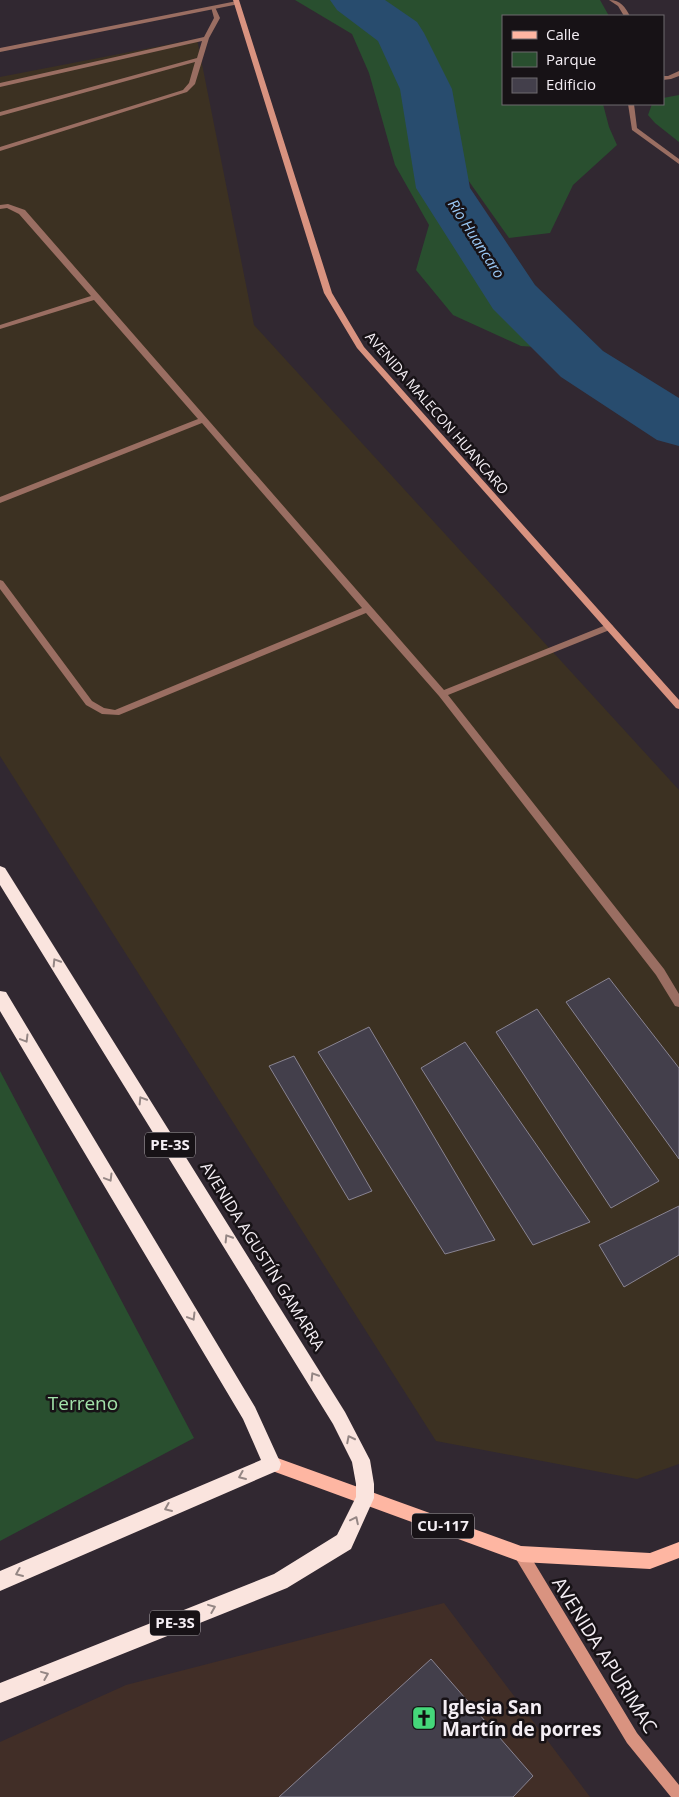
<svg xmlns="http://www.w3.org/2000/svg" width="679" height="1797" font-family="'Open Sans',sans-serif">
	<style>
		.commercial { fill: #3c3122 }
		.education { fill: #412e27 }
		.green { fill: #294f2f }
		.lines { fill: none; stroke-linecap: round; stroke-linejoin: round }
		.river { fill: #284c6e; fill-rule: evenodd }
		.building { fill: #433f4b; stroke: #898492 }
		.lane { fill: #9a6e62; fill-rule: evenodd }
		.street { fill: #9a6e62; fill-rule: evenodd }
		.secondary { fill: #d99380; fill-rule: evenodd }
		.primary { fill: #feb6a2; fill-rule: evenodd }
		.highway { fill: #fae4de; fill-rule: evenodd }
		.oneway { stroke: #948684 }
		.labels { text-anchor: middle; stroke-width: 5; stroke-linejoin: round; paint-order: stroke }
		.far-street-label { font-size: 14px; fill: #f4eef4; stroke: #171216 }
		.far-water-label { font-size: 15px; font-style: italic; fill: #99c7f4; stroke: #171216 }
		.shield { fill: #171216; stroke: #b2acb1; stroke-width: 1 }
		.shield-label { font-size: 15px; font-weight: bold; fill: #f4eef4 }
		.street-label { font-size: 16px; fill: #f4eef4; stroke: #171216 }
		.near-park-label { font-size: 19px; fill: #a2e2a9; stroke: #171216 }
		.near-street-label { font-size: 19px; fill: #f4eef4; stroke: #171216 }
		.near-poi-label { font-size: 19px; font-weight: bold; fill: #f4eef4; stroke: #171216; text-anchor: start }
	</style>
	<rect width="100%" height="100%" fill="#312831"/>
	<path class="commercial" d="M197,39L254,325L679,790V1464L637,1479L436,1441L0,756V77Z"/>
	<path class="education" d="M444,1603L590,1797H0V1742L126,1685Z"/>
	<path class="green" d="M295,0H340L385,34L412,78L437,207L497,299L551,348L521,346L453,315L416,270L429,225L395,165L369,73L352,34Z
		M375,0H600L609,16H503V104H603L609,127L617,145L573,185L550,233L509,238L468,180L438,65L423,35Z
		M679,95V142L655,123L648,115L652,104H663V98Z
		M0,1071L194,1438L0,1541Z"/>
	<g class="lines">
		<path class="river" d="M330,0H385L417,22L424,33L452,89L470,188L535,285L603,351L679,398V446L657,440L561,377L493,309L416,188L400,89L378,41L337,10Z"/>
	</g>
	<path class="building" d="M609,978L679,1068V1159L566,1002Z
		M537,1009L659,1181L611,1208L496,1032Z
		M369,1027L495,1240L445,1254L318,1052Z
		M465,1042L590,1222L533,1245L421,1068Z
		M294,1056L372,1191L349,1200L269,1066Z
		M679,1206V1255L624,1287L599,1245Z
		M431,1659L533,1776L513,1797H279Z"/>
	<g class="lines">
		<path class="lane" d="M211,7H215L220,18L209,38L195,84L187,92L0,151V147L183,90L189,83L195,62L0,116V112L197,58L202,41L0,87V83L204,37L214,18Z
			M8,204L25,210L444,690L606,625H612L613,627L612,629L448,695L664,969L679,994V1007L675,1006L656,975L439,696L366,613L119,715L102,714L86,705L0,589V580L3,581L92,701L104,708L115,710L362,608L202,423L0,503V497L198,419L94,300L0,329V325L91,296L19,214L7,208L0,209V205Z"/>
		<path class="street" d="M609,0C621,0 625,7 630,16H624L618,6Z
			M237,1L239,2V4L0,52V48Z
			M679,71V76L671,79L663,80V76H668Z
			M628,104H634L637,128L679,159V164L632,130Z"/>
		<path class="secondary" d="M233,0H239L332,293L364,347L679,700V709L676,708L357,348L324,293Z
			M521,1548L526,1549L637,1733L679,1785V1797H671L627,1743L516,1559L515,1554L516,1549Z"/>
		<path class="primary" d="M272,1456L521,1546L650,1553L679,1542V1558L650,1569L521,1562L267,1469L264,1464L267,1459Z"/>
		<path class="highway" d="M0,866L5,868L345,1412L370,1460L374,1484V1498L351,1549L287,1588L0,1703V1683L274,1574L337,1535L356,1497V1484L352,1462L333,1424L0,885Z
			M0,991L6,992L255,1407L281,1464L279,1470L0,1591V1571L261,1460L243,1419L0,1011Z"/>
	</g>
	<defs><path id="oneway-chevron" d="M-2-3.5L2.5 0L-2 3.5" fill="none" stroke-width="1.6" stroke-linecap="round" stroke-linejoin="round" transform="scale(1.25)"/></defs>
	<g class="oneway">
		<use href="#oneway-chevron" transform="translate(56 962) rotate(-122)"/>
		<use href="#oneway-chevron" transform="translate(25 1039) rotate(59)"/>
		<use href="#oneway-chevron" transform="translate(142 1100) rotate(-122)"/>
		<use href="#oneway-chevron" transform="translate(109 1178) rotate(59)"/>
		<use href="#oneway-chevron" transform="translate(228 1238) rotate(-122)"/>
		<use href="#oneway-chevron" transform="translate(192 1317) rotate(59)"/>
		<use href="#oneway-chevron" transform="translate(314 1376) rotate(-122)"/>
		<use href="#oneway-chevron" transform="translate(350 1439) rotate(-117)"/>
		<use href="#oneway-chevron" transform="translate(242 1476) rotate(157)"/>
		<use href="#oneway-chevron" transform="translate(168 1508) rotate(157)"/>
		<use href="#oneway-chevron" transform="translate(355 1520) rotate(-64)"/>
		<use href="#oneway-chevron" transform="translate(19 1573) rotate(157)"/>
		<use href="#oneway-chevron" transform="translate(212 1608) rotate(-22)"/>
		<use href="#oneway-chevron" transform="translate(45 1675) rotate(-22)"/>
	</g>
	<defs>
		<symbol id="church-square" viewBox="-11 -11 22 22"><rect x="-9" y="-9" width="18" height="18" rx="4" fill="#45d77a" stroke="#171216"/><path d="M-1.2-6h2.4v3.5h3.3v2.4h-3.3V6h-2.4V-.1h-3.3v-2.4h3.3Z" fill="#111"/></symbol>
	</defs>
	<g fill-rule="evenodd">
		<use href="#church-square" x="410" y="1704" width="28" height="28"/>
	</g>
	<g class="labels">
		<g class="far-street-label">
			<text transform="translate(437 413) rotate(49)" y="5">AVENIDA MALECON HUANCARO</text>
		</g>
		<g class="far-water-label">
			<text transform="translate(476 239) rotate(57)" y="5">Río Huancaro</text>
		</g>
		<g class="shield">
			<rect x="145" y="1132.5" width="50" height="25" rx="4"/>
			<rect x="412" y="1513.5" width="62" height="25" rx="4"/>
			<rect x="150" y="1610.5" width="50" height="25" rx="4"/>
		</g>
		<g class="shield-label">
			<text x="170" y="1150">PE-3S</text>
			<text x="443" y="1531">CU-117</text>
			<text x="175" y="1628">PE-3S</text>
		</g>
		<g class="street-label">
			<text transform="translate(263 1256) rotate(58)" y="6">AVENIDA AGUSTÍN GAMARRA</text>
		</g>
		<g class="near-park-label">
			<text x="83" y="1410">Terreno</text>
		</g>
		<g class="near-street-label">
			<text transform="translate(605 1655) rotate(58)" y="7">AVENIDA APURIMAC</text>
		</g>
		<g class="near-poi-label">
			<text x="442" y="1714">Iglesia San<tspan x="442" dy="22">Martín de porres</tspan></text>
		</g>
	</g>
	<rect x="502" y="15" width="162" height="90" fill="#171216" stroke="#6f6a6f"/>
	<rect x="512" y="31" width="25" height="8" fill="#feb6a2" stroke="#6f6a6f"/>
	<text x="546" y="40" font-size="15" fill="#f4eef4">Calle</text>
	<rect x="512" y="52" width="25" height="15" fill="#294f2f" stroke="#6f6a6f"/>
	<text x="546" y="65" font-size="15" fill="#f4eef4">Parque</text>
	<rect x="512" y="78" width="25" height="15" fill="#433f4b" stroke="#6f6a6f"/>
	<text x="546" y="90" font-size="15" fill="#f4eef4">Edificio</text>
</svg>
